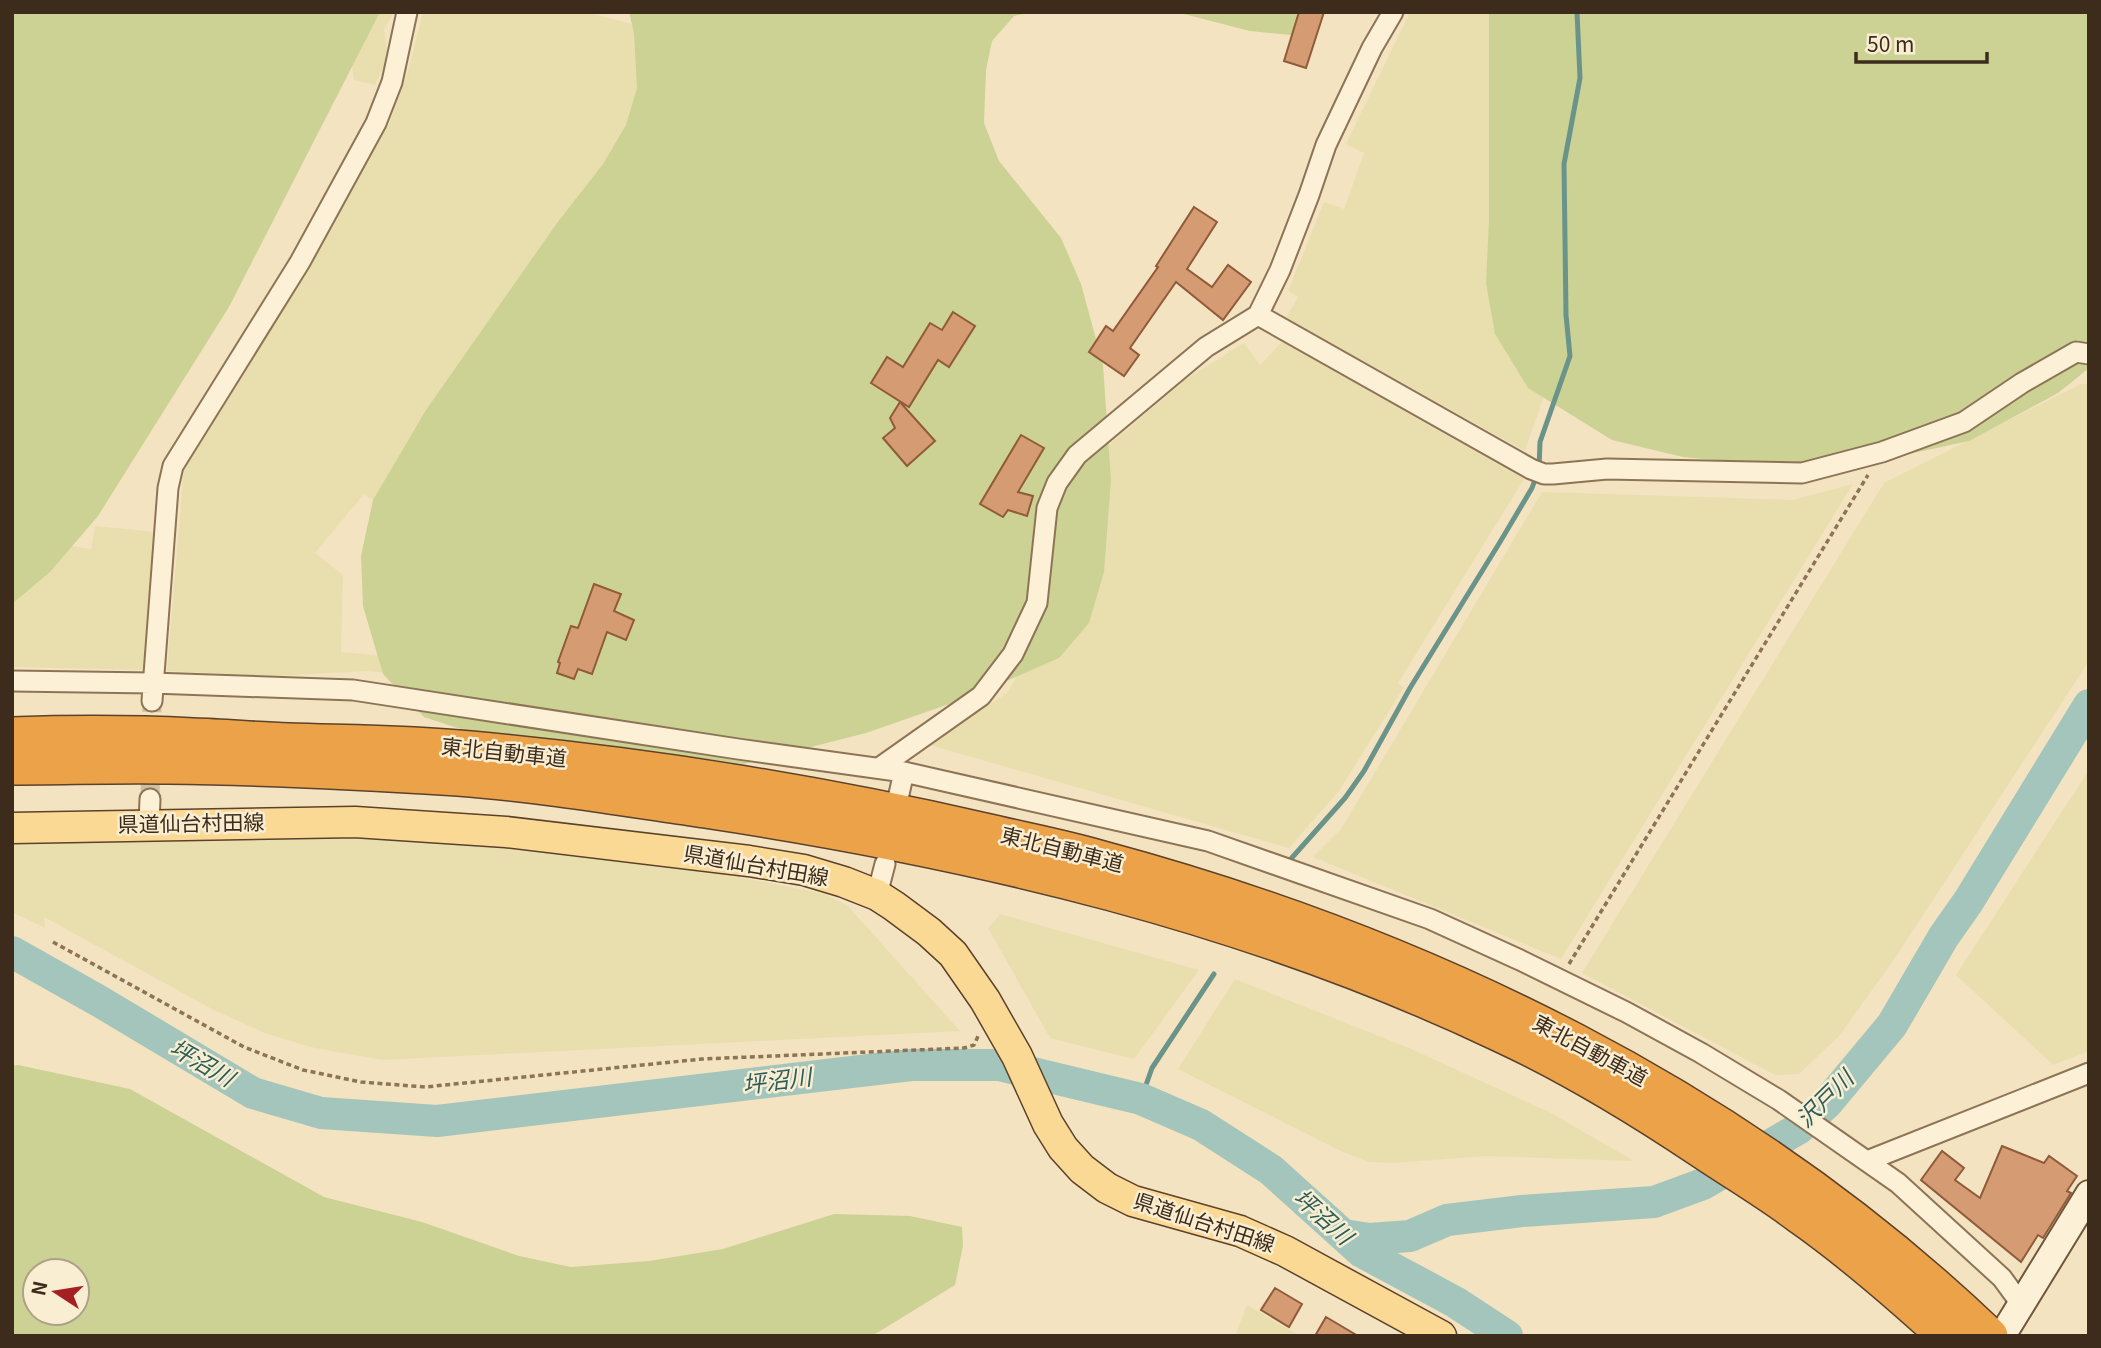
<svg xmlns="http://www.w3.org/2000/svg" width="2101" height="1348" font-family="Georgia,'Noto Sans JP',serif">
	<style>
		.farmland { fill: #e9dfae }
		.green { fill: #cbd294; fill-rule: evenodd }
		.lines { fill: none; stroke-linecap: round; stroke-linejoin: round }
		.stream { stroke: #6a9489; stroke-width: 5 }
		.river { stroke: #a4c5bb; stroke-width: 32 }
		.building { fill: #d59b73; stroke: #905b3a; stroke-width: 2 }
		.minor-tunnel { stroke: #cfbea0; stroke-width: 19; stroke-dasharray: 19 10; stroke-linecap: butt }
		.minor-casing { stroke: #8e7456; stroke-width: 23 }
		.secondary-casing { stroke: #70553a; stroke-width: 30 }
		.primary-casing { stroke: #5c412b; stroke-width: 33 }
		.motorway-casing { stroke: #5c412b; stroke-width: 38 }
		.path { stroke: #8e7456; stroke-width: 3.5; stroke-dasharray: 5 3.5; stroke-linecap: butt }
		.minor { stroke: #fcf0d6; stroke-width: 19 }
		.secondary { stroke: #fcf0d6; stroke-width: 26 }
		.primary { stroke: #fad995; stroke-width: 30 }
		.motorway { stroke: #eba249; stroke-width: 35 }
		.labels { text-anchor: middle; stroke-width: 5; stroke-linejoin: round; paint-order: stroke }
		.street-label { font-size: 21px; fill: #3d2c1c; stroke: #f9edd2 }
		.water-label { font-size: 23px; font-style: italic; fill: #2a5e5a; stroke: #f9edd2 }
	</style>
	<rect width="100%" height="100%" fill="#f3e3c1"/>
	<path class="farmland" d="M352,12H394L384,30L388,57L375,85L354,80L350,52Z
		M423,12H587L643,27L641,133L398,518L364,494L315,553L343,575L341,652L407,658L500,685L367,671L274,676L167,671L184,467L390,122L409,68Z
		M1410,12H1570L1560,349L1525,451L1286,318L1298,297L1288,291L1324,202L1344,209L1364,153L1346,144Z
		M1282,342L1524,479L1398,683L1404,687L1339,791L1289,848L926,744L1007,693L1056,611L1089,462L1186,379L1244,343L1260,365Z
		M2081,384H2089V661L1895,958L1839,1036L1799,1074L1775,1075L1582,973L1884,483Z
		M1853,484L1561,959L1313,857L1341,829L1542,492L1792,500Z
		M95,526L156,532L146,670L12,667V558L30,540L91,549Z
		M2089,770V1051L2053,1065L1956,975Z
		M209,837L389,839L537,849L719,873L824,894L847,905L960,1031L382,1060L310,1047L265,1033L212,1009L44,917L45,928L12,912V843Z
		M1000,914L1199,970L1134,1059L1050,1038L988,928Z
		M1235,979L1409,1048L1551,1113L1634,1161L1486,1156L1393,1163L1369,1162L1341,1151L1178,1069Z
		M1247,1305L1300,1336H1235Z"/>
	<path class="green" d="M12,12H380L229,307L98,516L50,572L12,604Z
		M629,12H1033L1014,16L992,41L986,70L984,123L999,161L1061,238L1081,284L1103,365L1111,480L1104,572L1089,623L1059,658L972,696L866,733L744,764L624,748L473,733L424,717L383,674L363,606L361,556L373,500L426,410L557,223L603,164L626,125L637,88L634,33Z
		M1176,12H1310L1291,35L1250,31Z
		M1489,12H2089V368L2058,393L1969,441L1876,461L1765,465L1683,457L1612,440L1528,388L1495,334L1486,283L1489,220Z
		M18,1065L130,1089L324,1197L422,1222L519,1256L571,1267L649,1261L723,1249L834,1214L910,1216L962,1227L963,1246L955,1285L872,1336H12V1066ZM77,1271V1313H35V1271Z"/>
	<g class="lines">
		<path class="stream" d="M1539,468L1540,442L1570,356L1566,315L1564,164L1580,78L1577,12
			M1289,861L1345,798L1364,771L1410,688L1500,542L1532,488L1536,477
			M1141,1099L1152,1068L1214,974"/>
		<path class="river" d="M12,952L99,1001L253,1093L321,1113L437,1121L911,1065H999L1141,1099L1201,1125L1271,1170L1362,1252L1455,1302L1507,1336
			M1344,1235L1369,1239L1410,1236L1447,1220L1522,1211L1654,1202L1703,1184L1798,1129L1827,1103L1892,1025L1944,936L1968,902L2089,705"/>
	</g>
	<path class="building" d="M1299,12H1324L1306,68L1284,61Z
		M1194,207L1217,222L1187,269L1212,287L1228,265L1251,282L1223,320L1176,282L1130,348L1139,355L1124,376L1089,352L1106,326L1113,331L1158,267L1156,266Z
		M953,312L975,326L949,367L938,360L909,407L871,383L887,357L903,367L930,323L942,330Z
		M900,402L935,441L907,466L883,438L895,428L890,418Z
		M1021,435L1044,448L1018,492L1033,496L1027,516L1008,510L1003,517L980,504Z
		M594,584L621,594L614,611L634,620L626,640L607,632L592,674L578,669L574,679L557,673L560,663L558,662L571,626L578,628Z
		M2002,1146L2044,1163L2049,1156L2077,1176L2067,1191L2071,1193L2043,1238L2038,1235L2021,1262L1921,1180L1942,1151L1964,1168L1955,1180L1980,1198Z
		M1275,1288L1302,1304L1289,1327L1261,1310Z
		M1326,1317L1358,1336H1315Z"/>
	<g class="lines">
		<path class="minor-tunnel" d="M150,799L152,701"/>
		<defs>
			<path id="minor" d="M1258,315L1531,469L1544,474H1553L1607,469L1802,473L1882,452L1964,422L2022,383L2076,352L2089,354
				M12,681L152,683L353,690L738,749L904,772L1208,841L1430,919L1520,960L1626,1012L1701,1053L1779,1100L1898,1183L2002,1278L2021,1304
				M152,701L168,488L173,466L300,262L376,123L392,82L407,12
				M879,768L981,696L1013,654L1037,603L1047,508L1057,483L1077,455L1206,347L1258,315L1280,270L1309,195L1326,145L1372,48L1393,12
				M899,794L904,772
				M149,824L150,799
				M877,895L885,864
				M1867,1161L2089,1073"/>
			<path id="secondary" d="M2008,1326L2089,1194"/>
			<path id="primary" d="M12,828L355,822L506,832L749,861L804,870L844,882L877,895L894,906L929,932L953,954L985,1000L1017,1056L1048,1124L1063,1148L1082,1169L1107,1188L1133,1201L1240,1231L1285,1251L1441,1336"/>
			<path id="motorway" d="M12,735C73,733 133,733 193,736C225,737 257,740 289,741C349,743 410,743 470,749C643,765 815,792 985,831C1023,840 1061,847 1099,858C1427,946 1743,1099 1990,1336
				M12,767C64,767 116,765 168,766C264,767 362,772 458,778C540,784 623,798 705,810C977,851 1250,915 1500,1034C1569,1066 1635,1106 1698,1148C1732,1171 1768,1192 1801,1217C1852,1253 1899,1294 1945,1336"/>
		</defs>
		<use href="#minor" class="minor-casing"/>
		<use href="#secondary" class="secondary-casing"/>
		<use href="#primary" class="primary-casing"/>
		<use href="#motorway" class="motorway-casing"/>
		<path class="path" d="M53,942L244,1047L303,1070L361,1082L425,1087L702,1059L964,1048L974,1045L979,1034
			M1569,964L1868,475"/>
		<use href="#minor" class="minor"/>
		<use href="#secondary" class="secondary"/>
		<use href="#primary" class="primary"/>
		<use href="#motorway" class="motorway"/>
	</g>
	<g class="labels">
		<g class="street-label">
			<text transform="translate(504 753) rotate(6)" y="7">東北自動車道</text>
			<text transform="translate(191 824) rotate(-1)" y="7">県道仙台村田線</text>
			<text transform="translate(1062 850) rotate(14)" y="7">東北自動車道</text>
			<text transform="translate(756 866) rotate(10)" y="7">県道仙台村田線</text>
			<text transform="translate(1590 1051) rotate(28)" y="7">東北自動車道</text>
			<text transform="translate(1204 1223) rotate(18)" y="7">県道仙台村田線</text>
		</g>
		<g class="water-label">
			<text transform="translate(202 1063) rotate(30)" y="8">坪沼川</text>
			<text transform="translate(777 1081) rotate(-7)" y="8">坪沼川</text>
			<text transform="translate(1825 1099) rotate(-45)" y="8">沢戸川</text>
			<text transform="translate(1323 1217) rotate(42)" y="8">坪沼川</text>
		</g>
	</g>
	<rect width="2101" height="1348" fill="none" stroke="#3d2c1c" stroke-width="28"/>
	<g transform="translate(56 1292) rotate(282)"><circle r="33" fill="#f9edd2" stroke="#aea089" stroke-width="2"/>
	<path d="M0-5L12 26L0 18L-12 26Z" fill="#a42022"/>
	<text y="-10" font-size="19" font-weight="bold" text-anchor="middle" fill="#3d2c1c">N</text>
	</g>
	<path d="M1856 52v10h131v-10" fill="none" stroke="#3d2c1c" stroke-width="3.5"/>
	<text x="1867" y="52" font-size="21" fill="#3d2c1c" stroke="#f9edd2" stroke-width="5" paint-order="stroke">50 m</text>
</svg>
